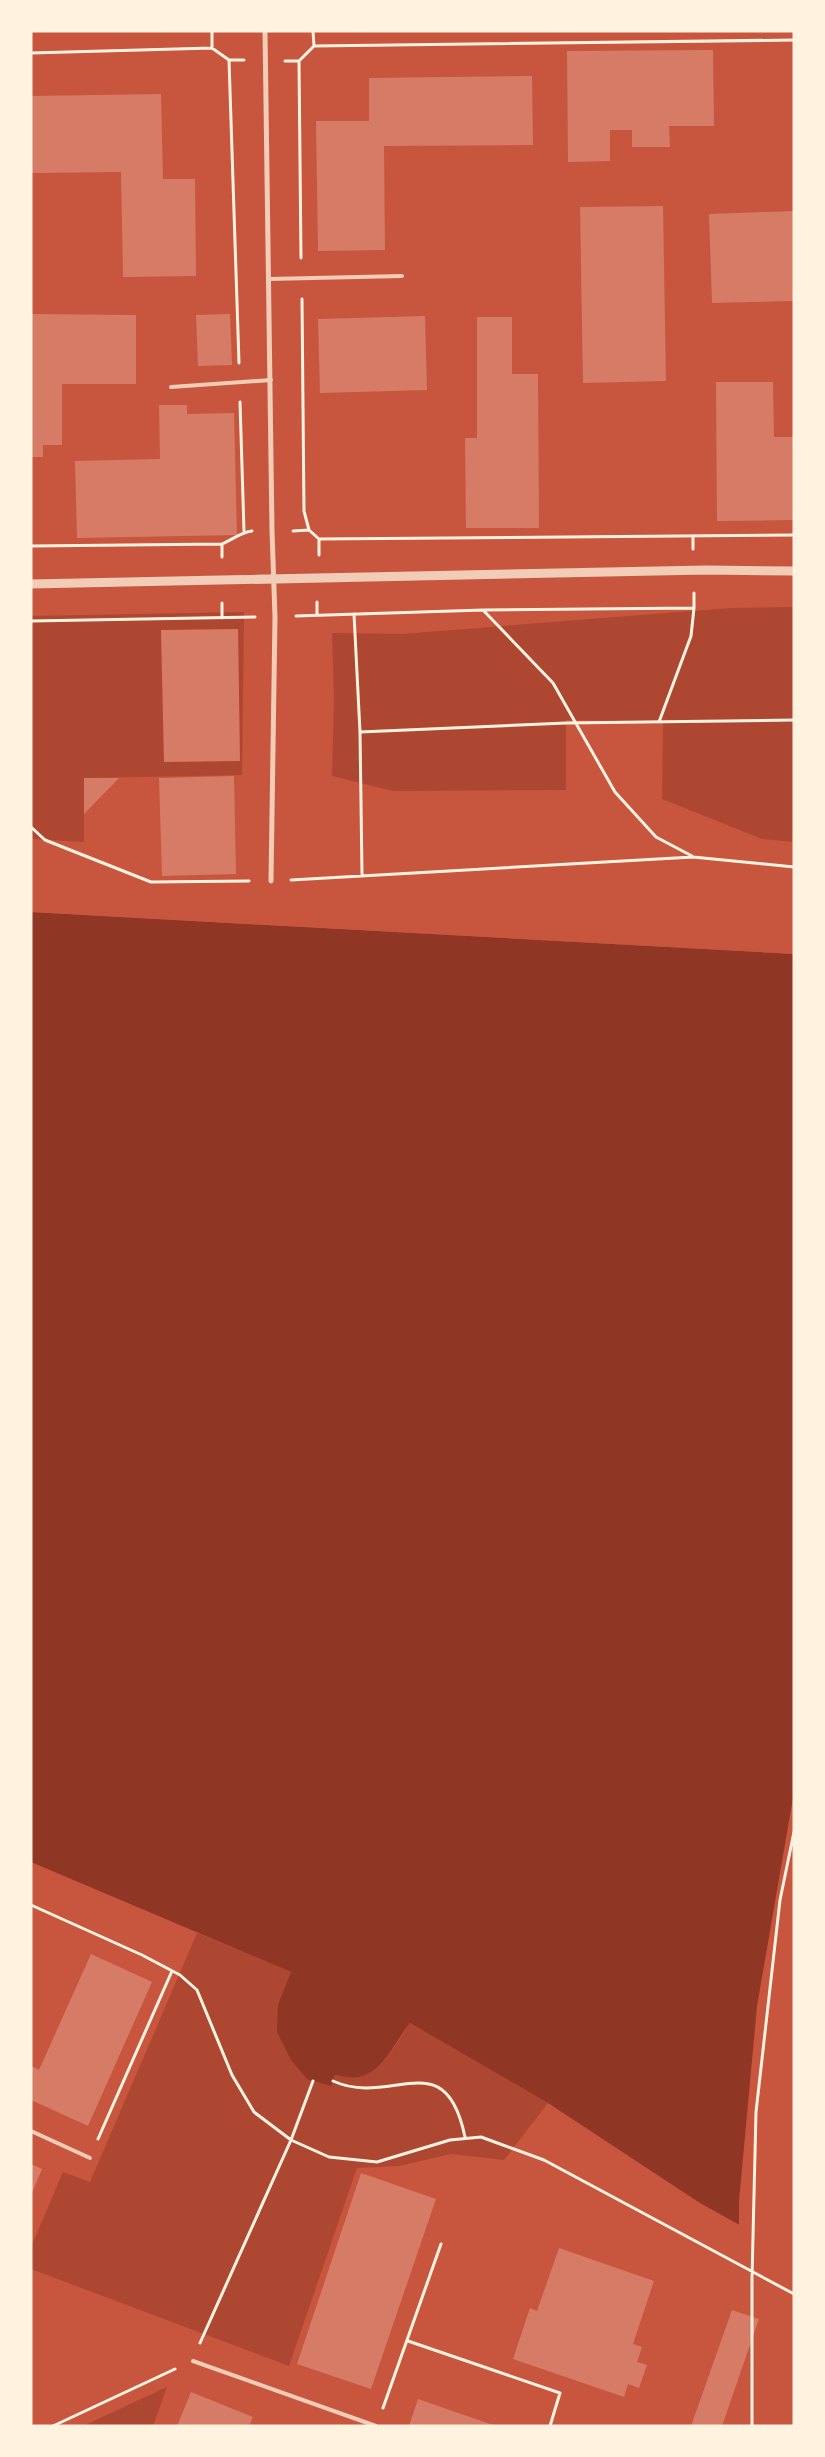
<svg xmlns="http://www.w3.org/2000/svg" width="825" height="2457" font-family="Jost,sans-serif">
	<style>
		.green { fill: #ae4732 }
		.water { fill: #8f3625 }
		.pier { fill: #c8553d }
		.building { fill: #d67c66 }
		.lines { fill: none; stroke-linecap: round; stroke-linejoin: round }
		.path { stroke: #fff3e0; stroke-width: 3 }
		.service { stroke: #f1ccb7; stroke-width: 4 }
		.minor { stroke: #f1ccb7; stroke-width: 5 }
		.tertiary { stroke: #f1ccb7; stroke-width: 9 }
	</style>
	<rect width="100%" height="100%" fill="#c8553d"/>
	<path class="green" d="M794,607V842L762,839L662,799L663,722L566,720V790L393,791L332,776L334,697L332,633L402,634L730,608Z
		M244,612L242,775L84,778V842L31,839V616Z
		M197,1933L292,1972L289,1981L333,2081L335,2075C342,2076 352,2079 359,2077C383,2072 397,2042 410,2023L548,2103L504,2160L451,2154L399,2166L357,2168L289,2366L31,2269V2247L63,2172L90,2182Z
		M167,2387L153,2426H83Z"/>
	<path class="water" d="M31,912L794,954V2255L700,2203L548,2103L410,2023C395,2041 384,2072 359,2077C352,2079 342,2076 335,2075L331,2086L307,2079L291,2060L277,2032L278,2005L291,1972L31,1862Z"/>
	<path class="pier" d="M31,910L794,952V954L31,912Z
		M794,1792V2257L739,2227V2201L757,2006Z"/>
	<path class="building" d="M713,50L714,126H669L670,147H632V130H610V161L568,162L567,51Z
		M532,76L533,145L384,146L385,250L318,251L316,121H369V78Z
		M161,94L163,179H195L196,276L123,277L121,172L31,173V96Z
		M663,206L666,381L583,383L580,207Z
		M794,211V301L712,303L709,214Z
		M31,314L136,315V384H62V445H43V457H31Z
		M230,314L232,365L198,366L196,315Z
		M425,316L427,390L320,393L318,319Z
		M477,317H512V374H538L539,528H466L465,438H477Z
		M716,382H773L774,437H794V520L717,521Z
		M159,405H187V414L234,413L237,535L77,538L75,461L160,459Z
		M238,629L240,761L164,762L161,630Z
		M234,776L236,874L162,876L159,778Z
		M84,778H119L84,814Z
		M91,1954L152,1982L88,2126L31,2100V2066L39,2070Z
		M31,2164L42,2169L31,2195Z
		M361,2173L436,2199L371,2389L297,2364Z
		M559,2248L654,2281L633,2344L642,2347L637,2362L647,2365L639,2388L628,2384L624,2397L513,2359L530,2308L537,2311Z
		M732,2310L759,2319L722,2426H691Z
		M191,2392L253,2417L249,2426H177Z
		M418,2399L493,2425V2426H409Z"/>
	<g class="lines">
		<path class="path" d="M313,31L314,46
			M212,48V31
			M31,53L212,48L229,60H244
			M229,60L239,363
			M285,61H299
			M301,258L299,61L314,46L794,40
			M302,299L304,511L309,530L319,539L794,535
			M240,402L244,531
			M293,531L309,530
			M693,537V549
			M31,546L222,544
			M319,555V539
			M222,557V544C232,540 241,532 252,531
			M222,603V618
			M483,610L553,683L615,792L656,837L692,856
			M317,614V602
			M354,614L360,732L362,874
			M296,616L483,610L694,608V593
			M31,621L255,617
			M659,722L691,636L694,608
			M360,732L566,723L794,720
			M31,827L45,840L151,882L249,881
			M291,880L693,857L794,867
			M31,1905L142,1955L180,1975L197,1990L232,2075L254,2112L291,2140L329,2157L377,2162L450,2140L481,2137L544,2160L794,2294
			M333,2081C392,2108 445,2041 465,2137
			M98,2139L172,1971
			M408,2341L560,2393L550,2426
			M200,2343L291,2140L313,2081
			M383,2408L441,2244
			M53,2426L175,2369
			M752,2426V2278L756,2112L780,1900L794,1832"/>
		<path class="service" d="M269,279L402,276
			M171,387L271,380
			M31,2131L90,2158
			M193,2361L376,2426"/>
		<path class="minor" d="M265,31L272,531L275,617L271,881"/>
		<path class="tertiary" d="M31,584L706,570L794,571"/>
	</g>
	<rect width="825" height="2457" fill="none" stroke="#fff3e0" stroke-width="65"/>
</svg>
